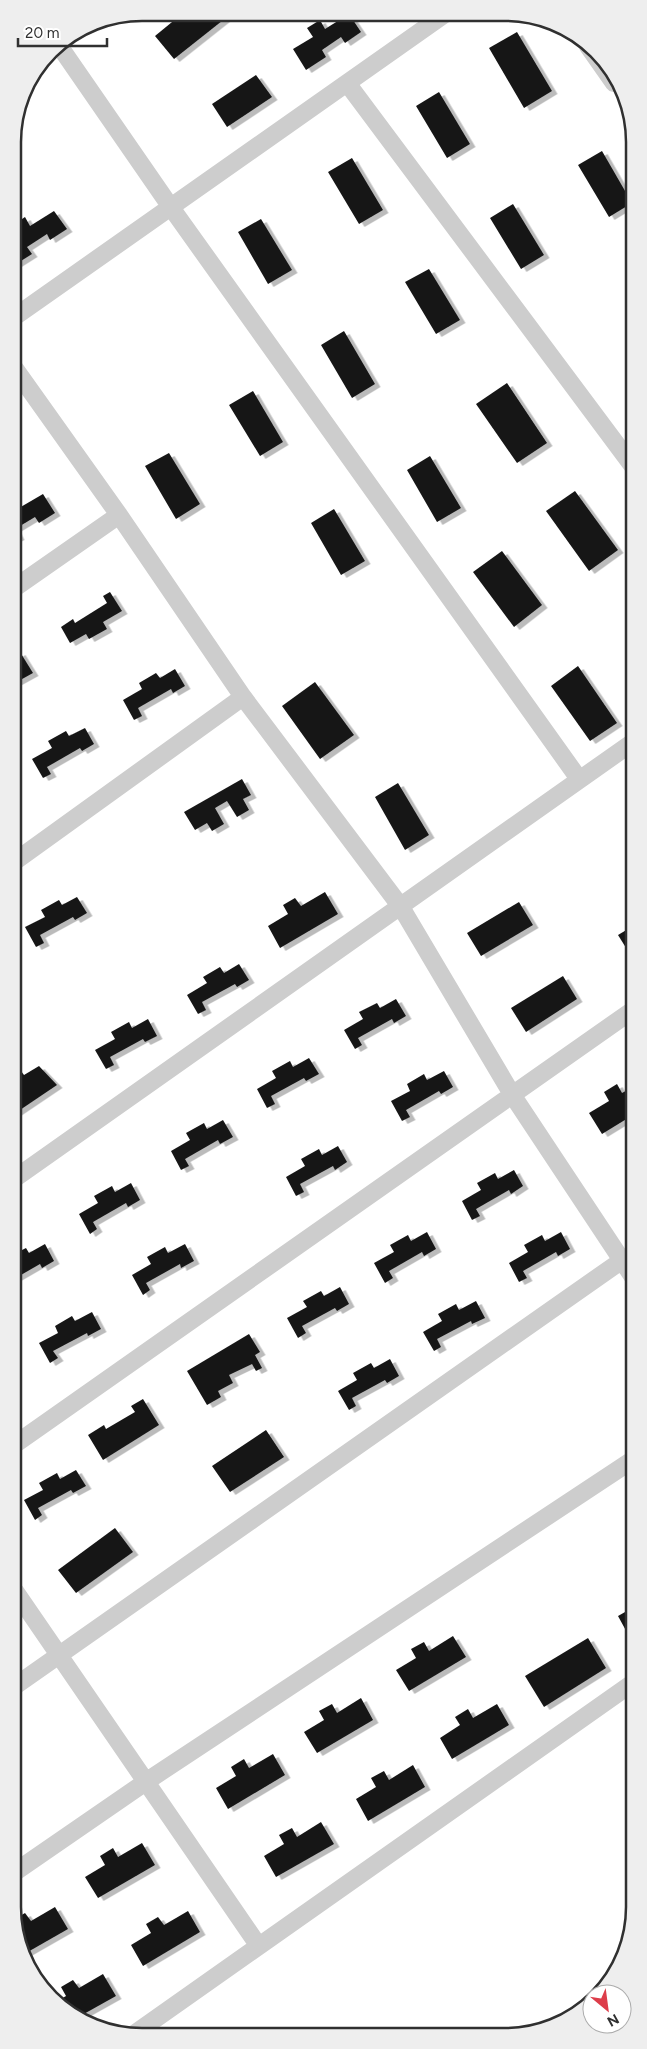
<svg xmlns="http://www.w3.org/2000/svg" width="647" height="2049" font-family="Figtree,sans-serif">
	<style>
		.building { fill: #171717; filter: url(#shadow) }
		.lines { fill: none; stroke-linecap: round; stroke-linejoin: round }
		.service { stroke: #cdcdcd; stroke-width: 18 }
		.rim { fill: none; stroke: #303030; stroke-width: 2.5 }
	</style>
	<defs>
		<filter id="shadow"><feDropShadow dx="5.5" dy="3" stdDeviation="0" flood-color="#0004"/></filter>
	</defs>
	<rect width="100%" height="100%" fill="#fff"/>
	<path class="building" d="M183,13H223L227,17L174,59L155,36Z
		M349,14L361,32L345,43L341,37L322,50L326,57L306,70L293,49L313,37L307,28L320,20L325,29Z
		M517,32L552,91L524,108L489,48Z
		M256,75L272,97L227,127L212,104Z
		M439,92L470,144L447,158L416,106Z
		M602,151L632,203L609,217L578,165Z
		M352,158L383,210L359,224L328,172Z
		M513,204L544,255L521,269L490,218Z
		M54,211L67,229L50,240L47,234L27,247L32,254L13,266V237L18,234L13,225L25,217L30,226Z
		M261,219L292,270L268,284L238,232Z
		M429,269L460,320L436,334L405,282Z
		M344,331L375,384L352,398L321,345Z
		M507,383L547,443L517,463L476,404Z
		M253,391L283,442L260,456L229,405Z
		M169,453L200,504L176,519L145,466Z
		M430,456L461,508L437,522L407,470Z
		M575,491L618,550L589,571L546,511Z
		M43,494L55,513L39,523L35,517L15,529L19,537L13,540V498L19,508Z
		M334,509L365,561L341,575L311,523Z
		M502,551L542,605L514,627L473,572Z
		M110,592L122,611L103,622L107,629L89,639L86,634L70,643L61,627L73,619L75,623L107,603L103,596Z
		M20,652L33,673L13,684V656Z
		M578,666L617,723L590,741L551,686Z
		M175,669L185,686L173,693L171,689L138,708L142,716L134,720L123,700L142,689L139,683L156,673L160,678Z
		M315,682L354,735L320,759L282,706Z
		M85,728L94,744L82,751L80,748L47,767L51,774L43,778L32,759L52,748L48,741L66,731L69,736Z
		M242,779L251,795L243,799L249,810L237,817L227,801L215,808L224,824L212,831L207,823L195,830L184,812Z
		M398,783L429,835L405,850L375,797Z
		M325,892L338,914L280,948L268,926L288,914L283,905L295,898L301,906Z
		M77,897L87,913L75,920L73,917L40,935L44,943L36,947L25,927L45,917L41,910L59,900L62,905Z
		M519,902L533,925L481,956L467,933Z
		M633,926V959L618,935Z
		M239,964L249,980L237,987L235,984L202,1002L206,1010L198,1014L187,995L207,983L203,977L220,967L224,973Z
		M563,976L577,999L526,1032L511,1008Z
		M396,999L406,1016L394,1023L392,1019L358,1038L362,1045L355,1049L344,1030L363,1019L359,1012L377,1003L380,1008Z
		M148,1019L157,1036L145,1042L143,1039L110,1057L114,1065L106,1069L95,1050L115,1039L111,1032L129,1022L132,1028Z
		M309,1058L319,1074L306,1081L304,1078L271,1096L275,1104L267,1108L257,1089L276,1078L272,1071L290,1061L293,1067Z
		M39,1066L57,1085L14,1114V1077L21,1071L24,1075Z
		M444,1071L453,1087L441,1094L439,1091L406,1110L410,1117L402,1121L391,1101L410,1091L407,1084L424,1074L427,1080Z
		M617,1084L622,1093L633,1087V1115L602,1134L589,1113L609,1101L604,1092Z
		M223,1120L233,1137L220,1144L218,1140L185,1159L189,1166L181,1170L171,1151L190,1140L186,1133L204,1123L207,1129Z
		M338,1146L347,1162L335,1170L333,1166L300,1184L304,1192L296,1196L286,1177L305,1166L301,1159L319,1149L322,1155Z
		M514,1170L523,1186L511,1194L509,1190L476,1209L480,1216L472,1220L462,1201L481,1190L477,1183L495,1173L498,1179Z
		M131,1183L140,1200L128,1207L126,1203L93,1222L97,1229L90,1234L79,1214L98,1203L94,1196L112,1186L115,1192Z
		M427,1232L436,1249L424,1256L422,1252L389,1271L393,1278L385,1283L374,1263L394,1252L390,1245L408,1235L411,1241Z
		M561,1232L570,1249L558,1256L556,1252L523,1271L527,1278L519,1282L509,1263L528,1252L524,1245L542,1235L545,1241Z
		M45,1244L54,1261L42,1268L40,1264L14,1279V1254L26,1248L29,1253Z
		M185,1244L194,1261L181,1268L180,1264L146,1283L150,1290L143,1295L132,1275L151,1264L147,1257L165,1247L168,1253Z
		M340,1287L349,1304L337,1311L335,1308L302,1326L306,1333L298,1338L287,1318L307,1307L303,1301L321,1291L324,1296Z
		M476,1301L485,1318L472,1324L471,1321L437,1339L441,1347L434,1351L423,1332L442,1321L438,1314L456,1304L459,1310Z
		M92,1312L101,1329L88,1336L87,1333L53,1351L58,1358L50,1363L39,1343L58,1333L55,1326L72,1316L75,1321Z
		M249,1334L260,1352L255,1355L262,1368L256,1371L252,1364L229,1375L233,1383L218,1391L221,1397L207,1405L187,1371Z
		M390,1359L399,1376L387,1383L385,1380L352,1398L356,1406L349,1410L338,1391L357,1380L353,1373L371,1363L374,1368Z
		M143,1399L159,1425L103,1460L88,1435L104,1425L106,1429L135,1412L131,1406Z
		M266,1430L284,1457L230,1492L212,1466Z
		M76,1470L86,1486L73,1493L71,1490L38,1508L42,1515L35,1520L24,1500L43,1490L39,1483L57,1473L60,1479Z
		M115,1528L133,1552L76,1593L58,1570Z
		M634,1607V1635L630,1638L618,1616Z
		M453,1636L466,1657L409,1691L396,1670L416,1658L411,1649L424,1642L429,1651Z
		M588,1638L606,1668L544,1707L525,1676Z
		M361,1698L373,1720L317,1753L304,1732L324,1720L319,1711L332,1704L337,1713Z
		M497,1704L509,1725L452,1759L440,1738L460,1725L455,1717L468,1709L473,1718Z
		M273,1754L285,1775L228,1809L216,1788L236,1776L231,1767L244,1759L249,1768Z
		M413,1765L425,1787L368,1821L356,1799L376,1787L371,1778L384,1771L389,1780Z
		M321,1822L334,1844L276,1877L264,1856L284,1844L279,1835L292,1828L297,1837Z
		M142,1843L155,1865L98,1898L85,1877L105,1865L100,1856L113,1848L118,1857Z
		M55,1907L68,1929L26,1953L15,1932L18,1929L15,1919L25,1913L31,1921Z
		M188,1911L200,1932L143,1966L131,1945L151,1933L146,1924L158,1917L164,1925Z
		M103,1974L116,1996L82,2015L56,2002L66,1996L61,1987L73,1980L79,1988Z"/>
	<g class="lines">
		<path class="service" d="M58,44L170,206L579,779
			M588,46L614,83
			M347,83L632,465
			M13,318L445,14
			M13,366L119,515L243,697
			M13,589L119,515
			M14,862L243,697L401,907L513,1096L633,1277
			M14,1179L633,742
			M14,1445L633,1010
			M15,1591L258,1945
			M15,1686L621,1261
			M15,1872L147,1781L634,1459
			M134,2034L634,1682"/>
	</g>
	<path d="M0 0H647V2049H0ZM142 21H505A121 121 0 0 1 626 142V1907A121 121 0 0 1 505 2028H142A121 121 0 0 1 21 1907V142A121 121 0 0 1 142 21Z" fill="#eee" fill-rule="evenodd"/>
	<path class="rim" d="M142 21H505A121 121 0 0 1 626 142V1907A121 121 0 0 1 505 2028H142A121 121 0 0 1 21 1907V142A121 121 0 0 1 142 21Z"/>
	<g transform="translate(607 2009) rotate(151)"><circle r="24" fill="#ffffff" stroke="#acacac"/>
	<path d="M0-4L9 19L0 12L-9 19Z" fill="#dd3d4a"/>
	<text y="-8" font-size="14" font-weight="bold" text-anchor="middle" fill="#303030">N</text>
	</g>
	<path d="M18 38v8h89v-8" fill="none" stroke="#303030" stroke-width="2.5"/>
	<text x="25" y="38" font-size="15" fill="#303030" stroke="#ffffff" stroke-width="4" paint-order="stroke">20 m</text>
</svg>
